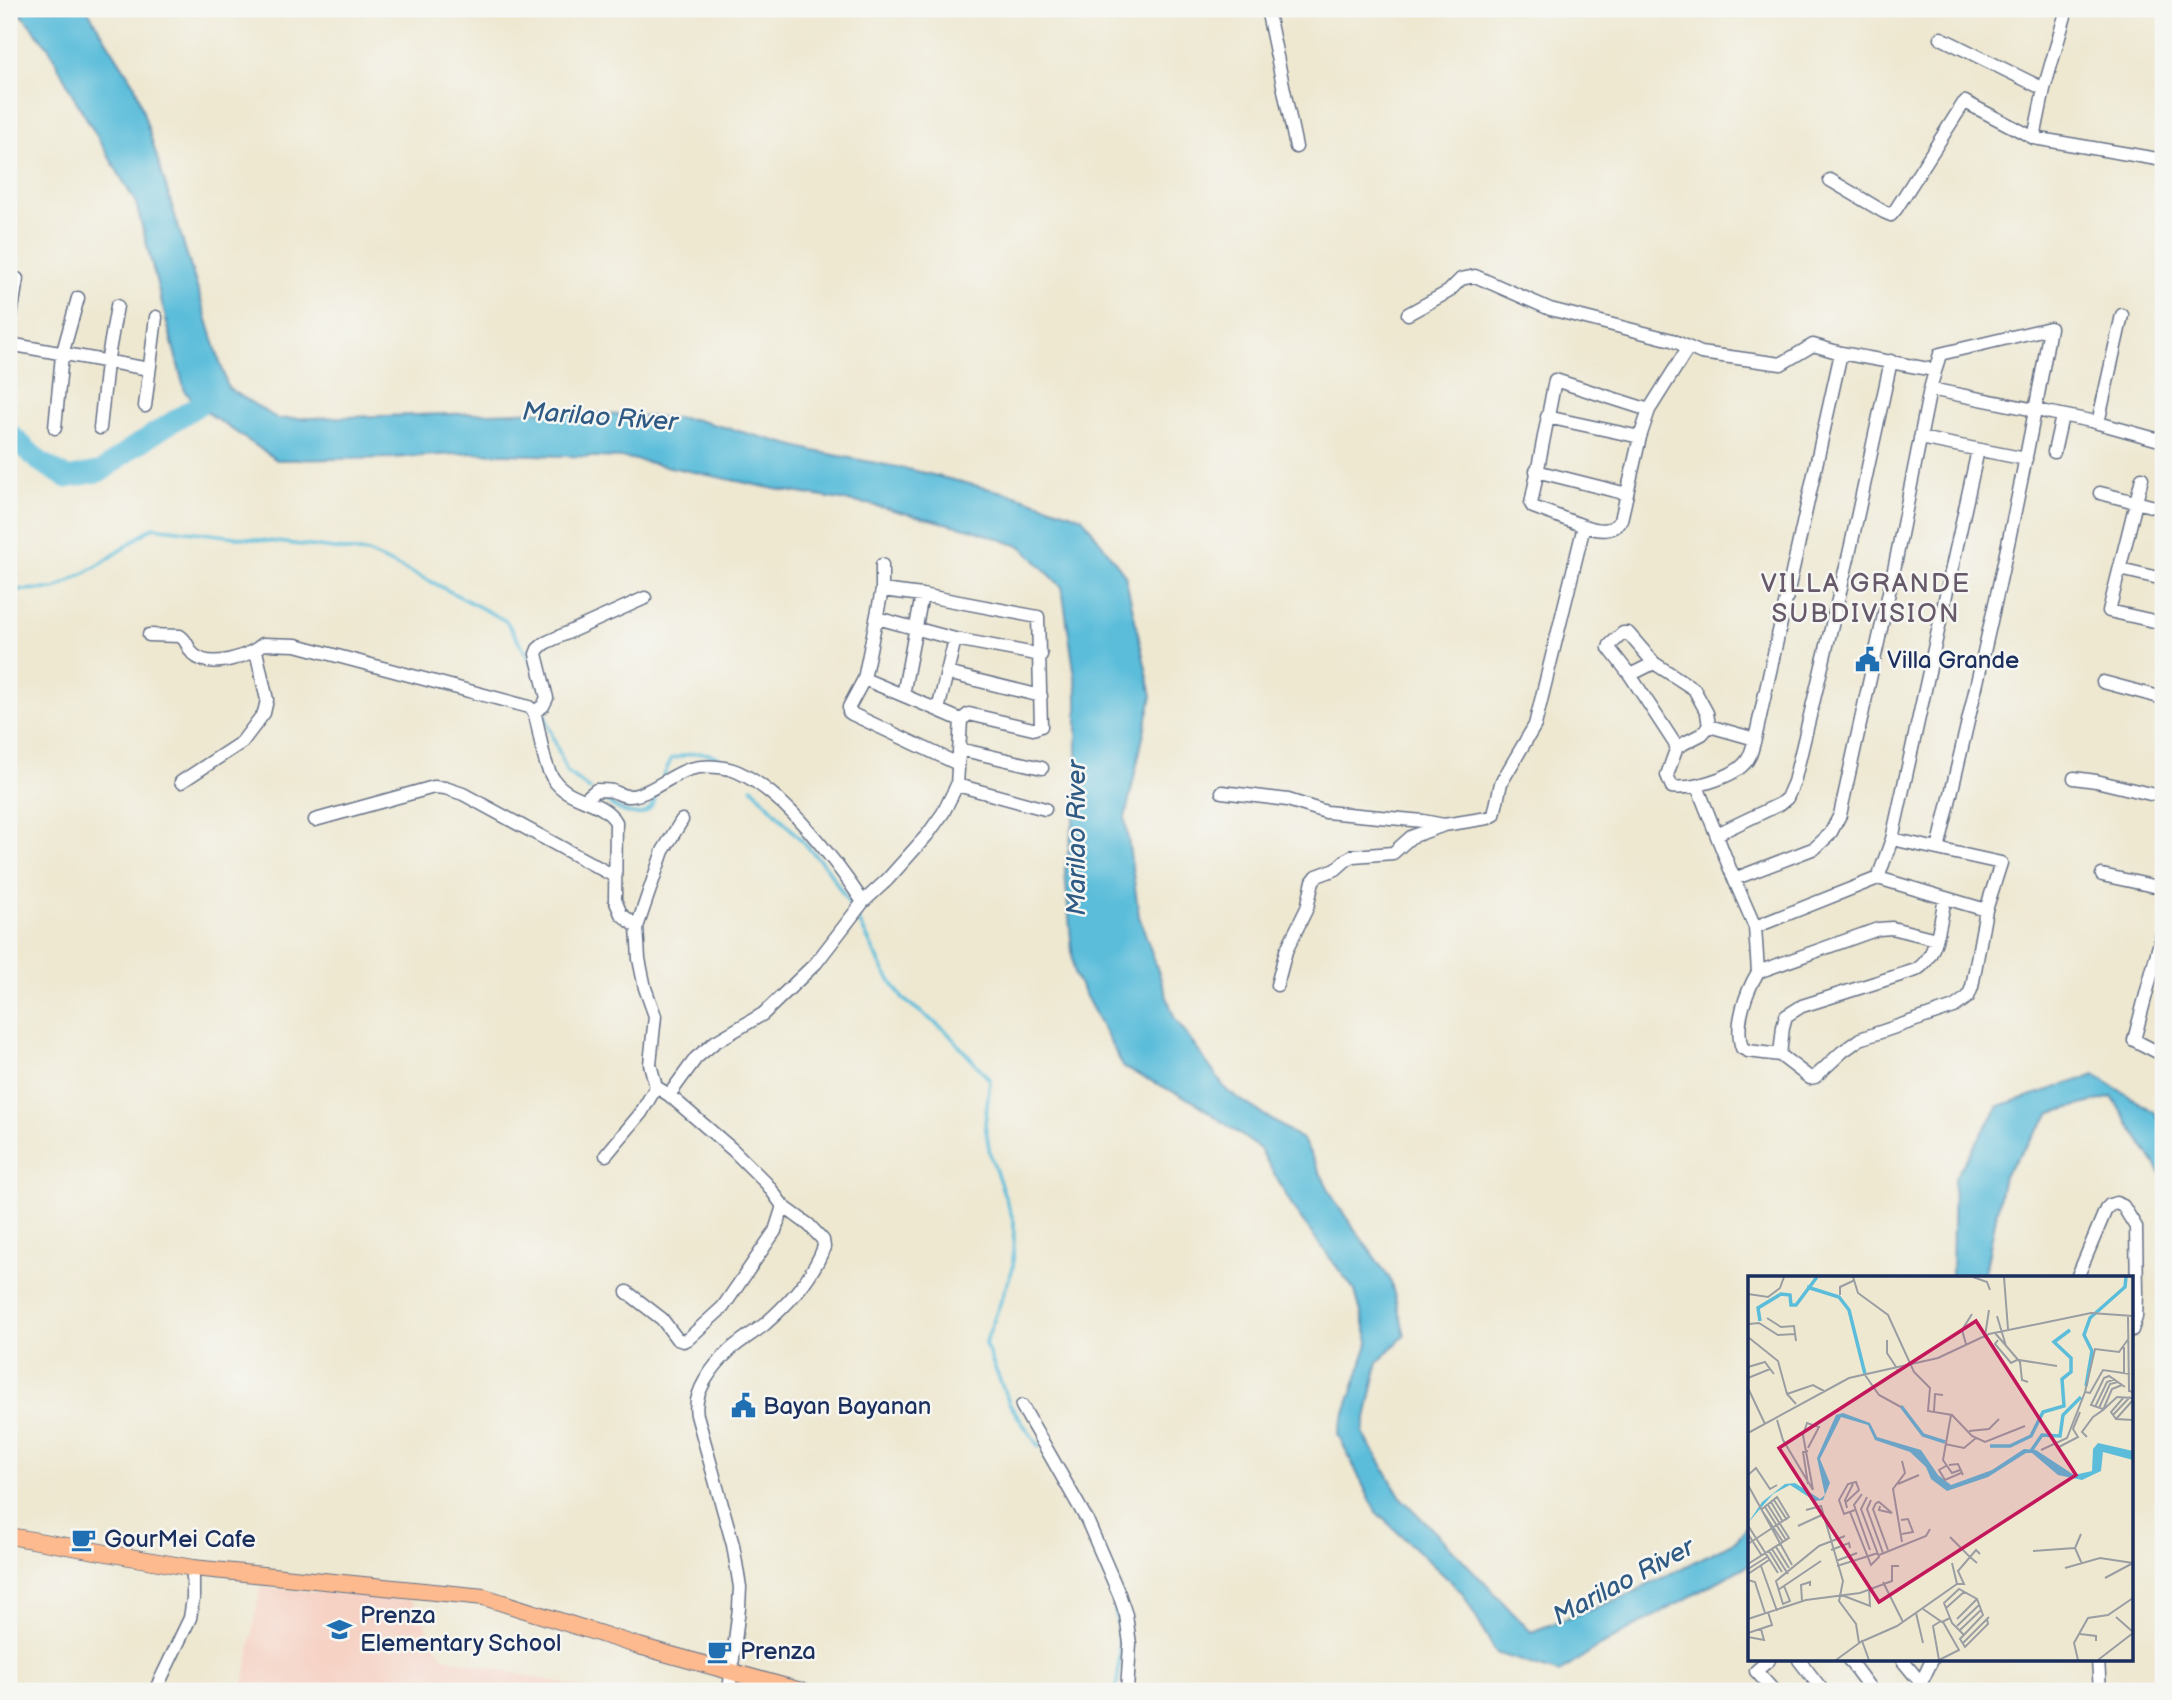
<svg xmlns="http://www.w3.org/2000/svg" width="2172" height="1700" font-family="'Balsamiq Sans',sans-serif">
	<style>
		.built { fill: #f6d2c4 }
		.water { fill: #5cbdda; stroke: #3c769c; stroke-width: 2 }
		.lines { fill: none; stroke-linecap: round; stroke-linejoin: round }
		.stream { stroke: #5cbdda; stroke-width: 3.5 }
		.river { stroke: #5cbdda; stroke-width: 21 }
		.minor-casing { stroke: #657086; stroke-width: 15 }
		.major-casing { stroke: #657086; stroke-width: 18 }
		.minor { stroke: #fff; stroke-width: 12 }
		.major { stroke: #fcba8e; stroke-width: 16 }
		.labels { text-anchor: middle; stroke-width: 5; stroke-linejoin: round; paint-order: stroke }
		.poi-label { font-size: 24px; fill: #1b2f5e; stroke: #f6f6f2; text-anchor: start }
		.water-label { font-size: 26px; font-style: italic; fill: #2e5a83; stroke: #f6f6f2 }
		.neighbourhood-label { font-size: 26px; letter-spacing: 2px; fill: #665a6a; stroke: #f6f6f2 }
		.inset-river { fill: none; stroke: #5cbdda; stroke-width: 3.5 }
		.inset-road { fill: none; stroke: #9a9ea3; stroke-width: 2 }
		.view { fill: #c2185b; fill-opacity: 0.15; stroke: #c2185b; stroke-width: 3.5 }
		.inset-edge { fill: none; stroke: #1b2f5e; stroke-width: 3.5 }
	</style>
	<rect width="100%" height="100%" fill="#f6f6f2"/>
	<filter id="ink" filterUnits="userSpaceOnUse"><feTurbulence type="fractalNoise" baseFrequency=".0143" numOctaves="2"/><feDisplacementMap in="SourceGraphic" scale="14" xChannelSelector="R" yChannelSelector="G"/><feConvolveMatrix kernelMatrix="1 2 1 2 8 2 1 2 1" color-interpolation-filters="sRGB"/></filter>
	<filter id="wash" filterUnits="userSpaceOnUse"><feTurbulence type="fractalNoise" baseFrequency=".00686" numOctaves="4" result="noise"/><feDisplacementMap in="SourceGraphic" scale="28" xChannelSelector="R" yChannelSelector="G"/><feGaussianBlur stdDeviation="1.57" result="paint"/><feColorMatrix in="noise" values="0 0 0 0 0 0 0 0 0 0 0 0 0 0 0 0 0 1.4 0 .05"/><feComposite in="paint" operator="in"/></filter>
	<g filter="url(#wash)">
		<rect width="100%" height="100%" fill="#eee8d1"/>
		<path class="built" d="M260,1587L412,1600L443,1657L595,1691H243Z"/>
		<path class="water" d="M17,9H85L88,11L135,86L228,388L278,419L551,411L693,419L814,451L912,470L1015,495L1082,517L1125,575L1152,696L1125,818L1139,916L1174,1017L1227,1091L1303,1140L1336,1203L1390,1279L1405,1335L1378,1362L1363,1433L1402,1499L1460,1557L1531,1632L1626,1596L1736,1541L1750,1521V1564L1594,1649L1559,1673L1496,1653L1462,1592L1376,1512L1338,1434L1369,1341L1355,1291L1297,1214L1260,1149L1195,1102L1124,1068L1074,974L1065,871L1077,800V690L1062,587L1022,547L974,530L872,505L775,489L627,458L471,453L390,458L277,460L212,416L185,392L136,203L74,97L49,48Z
			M2095,1075L2156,1113L2163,1129V1177L2112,1097L2051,1113L2004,1175L1984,1278H1952L1954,1179L1999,1106Z"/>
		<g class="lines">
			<path class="stream" d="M9,590L55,589L101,564L153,527L368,553L430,581L506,621L534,666
				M544,708L548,725L567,772L590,790
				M663,778L671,759C694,752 710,748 729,765
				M752,787L827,868L853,910
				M596,794C609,804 637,826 651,807C654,803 655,796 657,791
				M857,917L884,971L903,999L946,1031L990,1080L985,1124L990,1154L1014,1222L1013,1268L985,1344L1010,1405L1039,1447
				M1058,1481L1085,1529
				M1112,1591C1119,1624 1122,1658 1116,1691"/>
			<path class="river" d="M9,433L39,461L67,478L102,471L132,448L208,399L225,406"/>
		</g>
	</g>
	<g filter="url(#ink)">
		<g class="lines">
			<defs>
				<path id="minor" d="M1267,9L1296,147
					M1941,38L2044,89
					M2034,138L2044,89L2067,9
					M1830,180L1884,212L1891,215L1896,209L1963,104L1965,102L2034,138L2163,160
					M1408,314L1448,292L1461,279L1475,276L1550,309L1672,340L1701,353L1781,364L1813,345L1841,353L1934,370
					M9,328L17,279
					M9,344L149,369
					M1930,389L2091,421L2163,441
					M145,406L156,317
					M1547,417L1640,437
					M2098,423L2122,315
					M55,428L62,355L78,298
					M100,428L107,363L117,306
					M1920,438L2026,459
					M2054,452L2062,416
					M1536,471L1627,494
					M2142,478L2109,611L2163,623
					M2100,493L2163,509
					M1584,526L1533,507L1531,504L1555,380L1649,410
					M882,565V590L864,679L938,710
					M2120,569L2163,579
					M882,590L922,595L1038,617L1041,726L1033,729L969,714L961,720
					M149,635L180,636C188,641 187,648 193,654C209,670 249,657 263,644L296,645L529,707L534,712C541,733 541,761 554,780C569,802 602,799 616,822L615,900L621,914L637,927L639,959L645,988L655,1016L650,1064L656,1087L669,1095L733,1150L767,1184L783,1206L809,1225L823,1240L824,1247C813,1276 788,1304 765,1324C754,1333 741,1340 730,1350C714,1365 692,1392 697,1415L733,1545L740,1587L739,1608L729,1691
					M955,639L1041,655
					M947,673L1041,696
					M1630,675L1654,663
					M864,679L849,707V712L852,714L958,764
					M2103,682L2163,698
					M903,695L922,595
					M534,712L543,706L547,698L536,654L538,649L545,643L645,598
					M1709,726L1755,739
					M1677,747L1702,734L1709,726L1707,713L1694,689L1654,663L1628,633H1623L1610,645L1609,648L1630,675L1677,747L1667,775L1672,787C1690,790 1731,778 1744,764C1751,758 1752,748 1755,739L1841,353
					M959,749L1042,768
					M2074,778L2096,781L2163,797
					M181,782L242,742L264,713L267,700L256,651
					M957,785L1045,809
					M1697,786L1734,879L1755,927L1758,972
					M1222,792L1288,800L1326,812L1423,821L1444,825
					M584,800L596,790C601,790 606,790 612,791C617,792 622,796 627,796C645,798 672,774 690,769C704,765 725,766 738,772C785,793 835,860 863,902
					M315,820L434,787L445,788L463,794L614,876
					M1717,834L1780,804L1787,798L1794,782L1850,550L1891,361
					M1892,839L2001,863L1986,910L1972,987L1968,997L1954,1007L1860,1039L1842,1052L1815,1077L1810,1078L1780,1055L1748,1051L1742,1048C1734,1025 1746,992 1758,972L1878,929L1892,928L1936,939
					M2102,875L2163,888
					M1878,878L1986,910
					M1734,879L1815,848L1830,834L1840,815L1895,565L1930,389L1940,354L2050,328C2020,503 1979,676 1938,849
					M637,927L663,851L682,820
					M1755,927L1878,878L1892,839L1978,450
					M2163,930L2134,1040L2163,1055
					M1277,985L1286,951L1307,908L1313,881L1317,876L1336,869L1346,860L1353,856L1393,853L1411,837L1444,825L1488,818L1494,815L1501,783L1535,725L1584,526C1599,531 1612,533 1621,520L1640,437L1649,410L1688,348
					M1780,1055L1783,1027L1786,1016L1802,1006L1916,970C1938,957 1940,921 1945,898
					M669,1095L696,1058L715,1042L763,1014L816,963L863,902L887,880L928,834L943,813L957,785L961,720L938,710L955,639L877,618
					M606,1155L641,1113L656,1087
					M2077,1278L2106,1209L2110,1205L2116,1203L2123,1206L2136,1227L2137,1294L2136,1317L2132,1330
					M627,1292L662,1319L677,1339L683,1341L688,1339L723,1307L775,1231L783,1206
					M1022,1406L1087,1520L1119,1594L1126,1615L1130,1644L1127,1691
					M9,1469L11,1493L9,1506
					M1769,1660L1756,1671L1774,1691
					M1799,1660L1823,1691
					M1849,1660L1872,1691
					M1902,1660L1921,1683
					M2098,1660L2100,1691
					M155,1691L190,1618L193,1599V1568
					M1915,1691L1921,1683L1932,1660"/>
				<path id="major" d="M9,1536L193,1568L484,1597L639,1646L801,1691"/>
			</defs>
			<use href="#minor" class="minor-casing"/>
			<use href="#major" class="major-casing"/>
			<use href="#minor" class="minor"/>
			<use href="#major" class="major"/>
		</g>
	</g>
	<defs>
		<symbol id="civic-bare" viewBox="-9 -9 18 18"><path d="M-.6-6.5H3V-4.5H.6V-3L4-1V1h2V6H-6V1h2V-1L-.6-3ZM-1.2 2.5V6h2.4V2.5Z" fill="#1f6fb2" stroke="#f6f6f2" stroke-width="2.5" paint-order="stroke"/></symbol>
		<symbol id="cafe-bare" viewBox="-9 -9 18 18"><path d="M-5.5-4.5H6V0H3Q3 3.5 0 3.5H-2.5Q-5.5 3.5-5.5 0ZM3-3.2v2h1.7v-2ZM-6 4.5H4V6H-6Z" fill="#1f6fb2" stroke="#f6f6f2" stroke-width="2.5" paint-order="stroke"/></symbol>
		<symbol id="school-bare" viewBox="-9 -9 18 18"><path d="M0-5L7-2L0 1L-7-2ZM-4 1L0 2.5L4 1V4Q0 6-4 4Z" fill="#1f6fb2" stroke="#f6f6f2" stroke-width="2.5" paint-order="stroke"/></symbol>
	</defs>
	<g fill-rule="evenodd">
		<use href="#civic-bare" x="1850" y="642" width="35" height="35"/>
		<use href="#civic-bare" x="726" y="1388" width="35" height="35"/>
		<use href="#cafe-bare" x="66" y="1522" width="35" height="35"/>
		<use href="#school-bare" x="322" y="1612" width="35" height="35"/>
		<use href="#cafe-bare" x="702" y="1634" width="35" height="35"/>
	</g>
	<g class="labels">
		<g class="poi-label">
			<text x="1887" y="668">Villa Grande</text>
			<text x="763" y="1414">Bayan Bayanan</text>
			<text x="104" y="1547">GourMei Cafe</text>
			<text x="360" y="1623">Prenza<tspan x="360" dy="28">Elementary School</tspan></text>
			<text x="740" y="1659">Prenza</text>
		</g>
		<g class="water-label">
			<text transform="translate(600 416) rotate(4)" y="9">Marilao River</text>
			<text transform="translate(1076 838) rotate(-90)" y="9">Marilao River</text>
			<text transform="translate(1623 1581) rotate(-28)" y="9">Marilao River</text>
		</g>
		<g class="neighbourhood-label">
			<text x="1866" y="592">VILLA GRANDE<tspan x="1866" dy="30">SUBDIVISION</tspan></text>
		</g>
	</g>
	<g transform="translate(1748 1276)">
		<rect width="385" height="385" fill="#eee8d1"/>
		<path d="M95,137L122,147L129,161L173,174L190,199L203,209L244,194L276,173L288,174L326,199L344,195L345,173L350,167L385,175V184L355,176L353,195L334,204L310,199L284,177H278L240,201L199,215L183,203L178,191L162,176L127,164L120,149L93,141L72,183L82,207L75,224L67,225L42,209L25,218L0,247L14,226L37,208L47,207L72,223L77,219L69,182L88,139Z" fill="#5cbdda"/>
		<path class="inset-river" d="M59,11L91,21L101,34L117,98M12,45L10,32L33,18L42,19L43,29H48L69,1M338,110L344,75L336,59L342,42L377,11L378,1M153,130L175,159L197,166M242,170H262L283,160L295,136L316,130L314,103L323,96V82L306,66L322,54M283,175L294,159L312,160L315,139L333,121"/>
		<path class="inset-road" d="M105,1L110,17L140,39L166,96L182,112L180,135L204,139L224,160L237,166L277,150M225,1L239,6L242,14M256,1L260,53M0,18L20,21L32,12L36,1M92,19V11L107,4M241,34L237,60L251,78M249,40L258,70M380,41L381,115L385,116M19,42L33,51L46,50L48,65M1,48L11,47L30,59L47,58M247,57L272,86L274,104L280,106M0,61L30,85L39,118L48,128M139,64V77L150,94M250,64L247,68L263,87L269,84M218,68L214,54L224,38M376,71V98M271,84L309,90M0,91L17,86L22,93M117,99L131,119L153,131M0,102L22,93L26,98M0,112L17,148M337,116L342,117L355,94L382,98M39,118L65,109L76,115M376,121L363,136L368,143L385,144M347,131L359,106L367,103M351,132L362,108L370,106M355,133L343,129L356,102L361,100L377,111M355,134L369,121L385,122M186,135L187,118L195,119M203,139L195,184L204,197L212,194M365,139L382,121M368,143L385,124M29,144L35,164L65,214M221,155L241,153L251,143M0,157L101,102L190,82L241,58L343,37L385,40M339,161L334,156L345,141L355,134L364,113L374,109M197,168L216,172L228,162M60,172L71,151L59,147L55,159L65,214M309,172L330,161L325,153L332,136M293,174L319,162L337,116L347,73L371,76L381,62M60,175L55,176L60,208M154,185L157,197L145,213L154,266M201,189L210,188L215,199M198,190L191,194L197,204L213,197M0,199L8,192L22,213L29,209M150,208L171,199M0,209L44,289M114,218L106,229L122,274M26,224L39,244M123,224L119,233L135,277M23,226L35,246M97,227L111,214L108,206L100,208L91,224L96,238L107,234M128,227L125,233L140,274M128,227L131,226L144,237L131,234L132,230M17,231L38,264M99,232L97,224L105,208M58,234L73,230L95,305L91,325L108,348L111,367M15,236L35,266M102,236L123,289L131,281L113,233L119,221M153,244L160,243L165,256L154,258M50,250L76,238M1,251L30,297M0,258L14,280M333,258L327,272L334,288M0,268L41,241L29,221L14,233M28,271L41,292M24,273L40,298M83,274L101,267L102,272M21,275L34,296M285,275L327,272M131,279L178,260L182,253M88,285L109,277M204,287L209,308M229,287L222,281L228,274L232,278M0,288L41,262L20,229M13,290L29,335M89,290L130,277M317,292L352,282L385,287M0,293L19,281M0,298L21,284M357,302L385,287M0,304L7,306L17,337M135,306L155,346M36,310L42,325L35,328L28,305L71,270L97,260M30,314L73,285M96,320L122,330L121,312M54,325L53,309L62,306V310M198,332L216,316M175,333L194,346L202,342M168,337L175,367M368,341L385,356M0,343L58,324L112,317L144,305V290H151M209,343L229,323M209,350L231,329M212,354L233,334M0,357L24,349L20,336M332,358L348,360V365M216,359L204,347L196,327L211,313L229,323L235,339L212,363L217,371L240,348L239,343M0,361L16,364L13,353M115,365L149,350L209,308H216L210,295L222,281L202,261M215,367L241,341M88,384L114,365L121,384M191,384L211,374L195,346M191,384L185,350L193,345M330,384L326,367L340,342L360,339L385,322M350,384L385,357"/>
		<path class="view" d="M228,45L328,199L131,326L31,172Z"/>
		<rect width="385" height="385" class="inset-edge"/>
	</g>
	<rect width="2172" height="1700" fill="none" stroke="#f6f6f2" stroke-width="35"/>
</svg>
